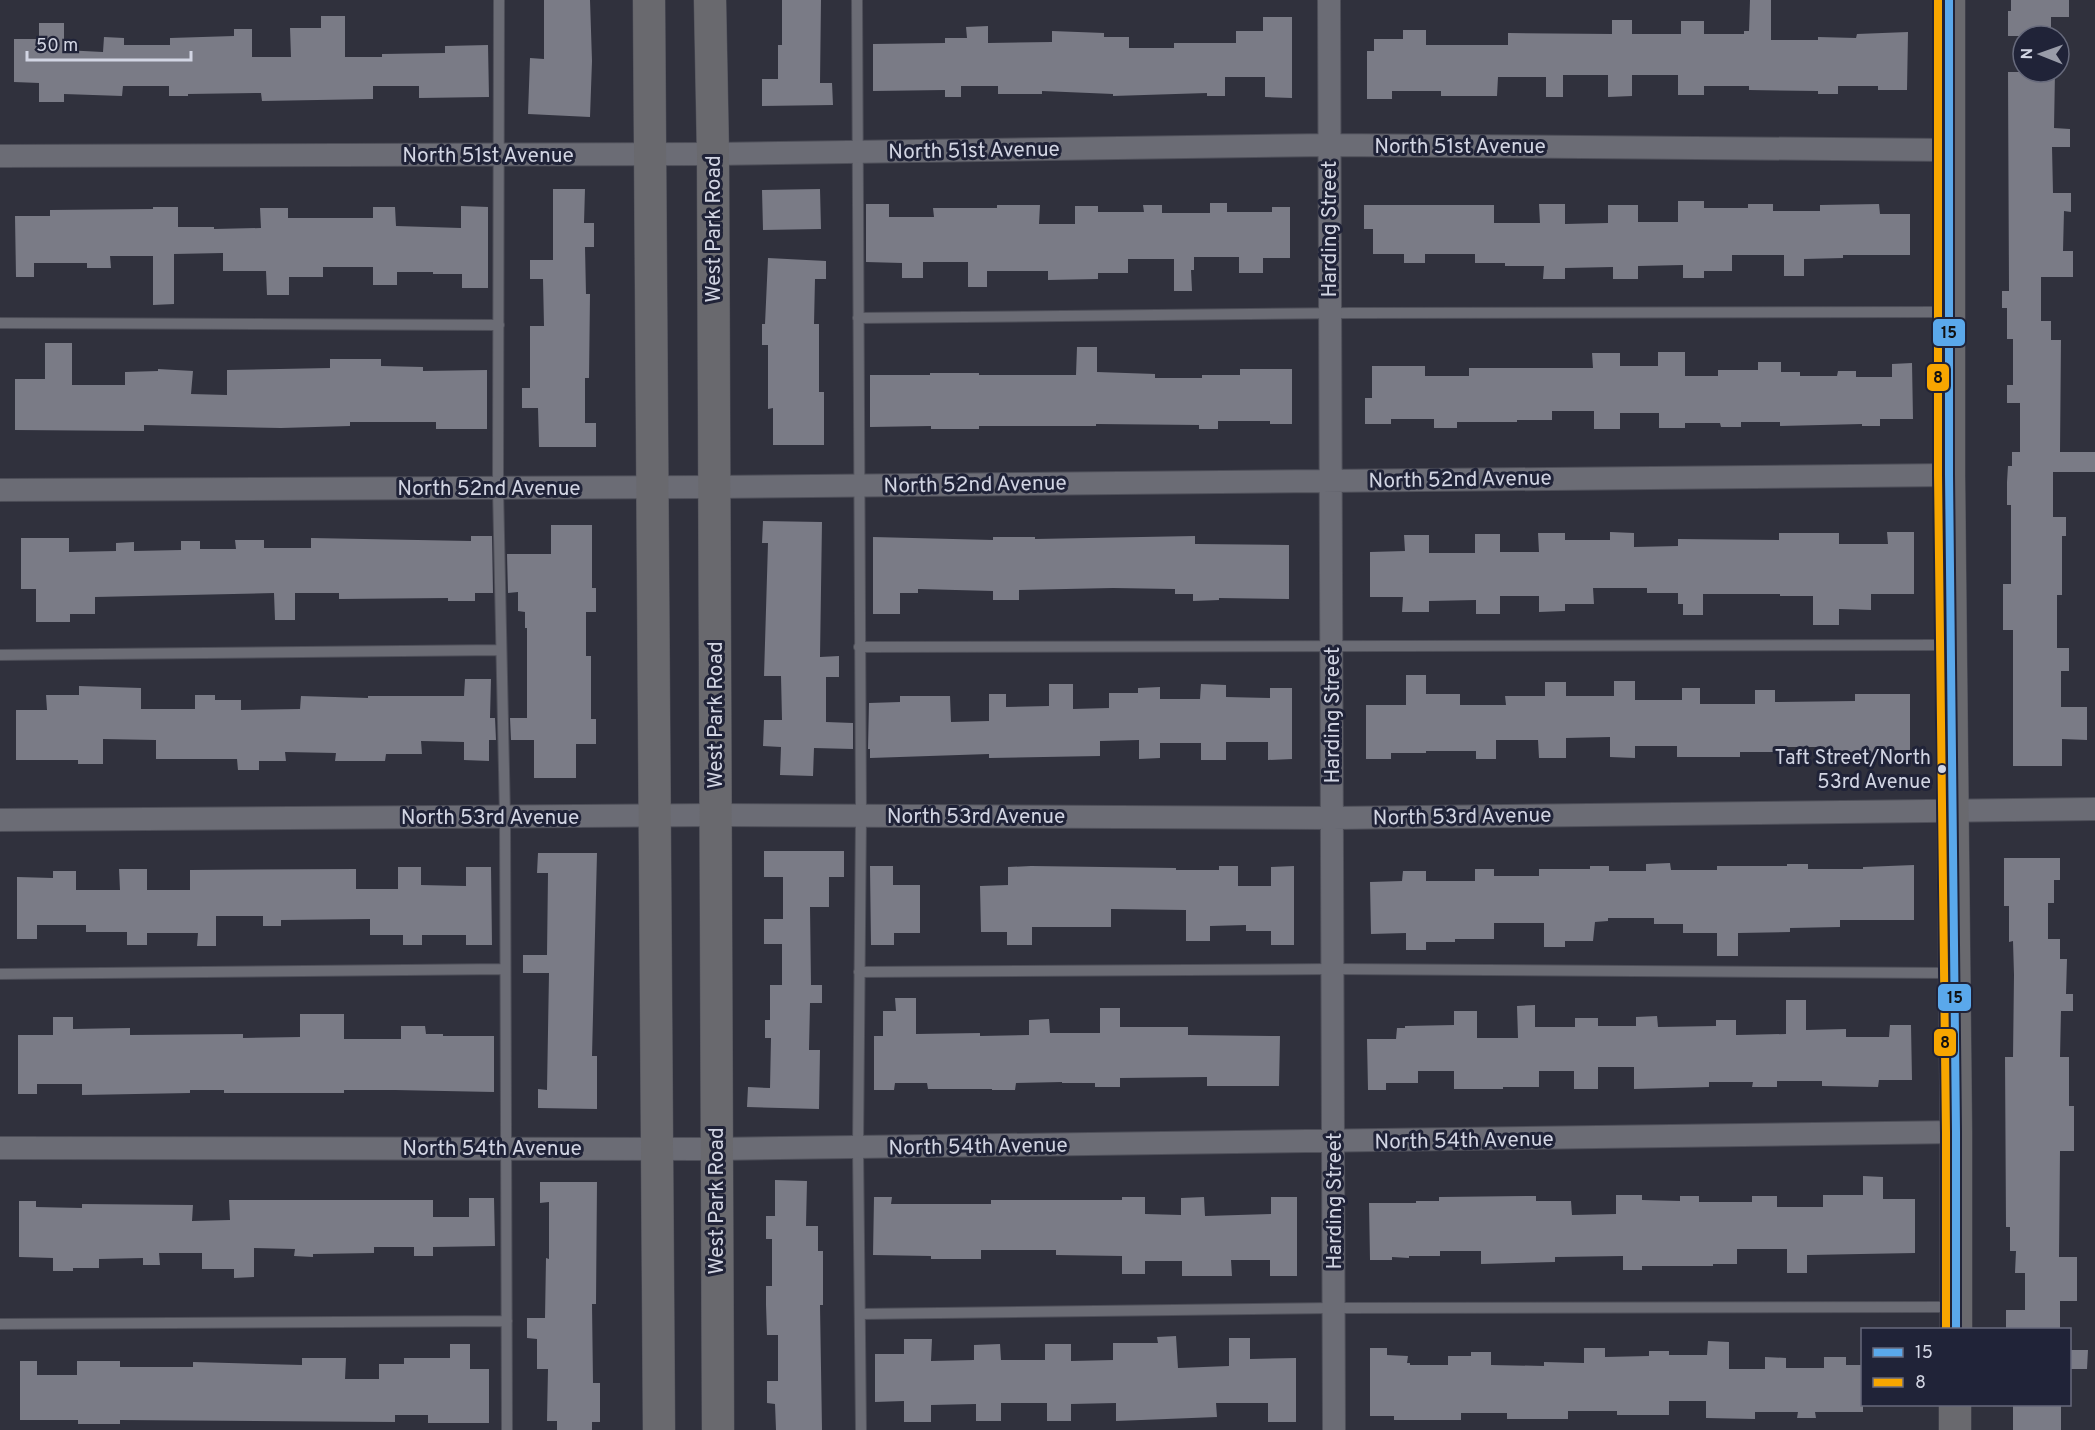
<svg xmlns="http://www.w3.org/2000/svg" width="2095" height="1430" font-family="Overpass,sans-serif">
	<style>
		.building { fill: #7a7b86 }
		.lines { fill: none; stroke-linecap: round; stroke-linejoin: round }
		.lane-casing { stroke: #4e4f59; stroke-width: 12 }
		.street-casing { stroke: #4e4f59; stroke-width: 24 }
		.secondary-casing { stroke: #4e4f59; stroke-width: 33 }
		.lane { stroke: #6b6c75; stroke-width: 10 }
		.street { stroke: #6b6c75; stroke-width: 22 }
		.secondary { stroke: #69696e; stroke-width: 32 }
		.bus-1-casing { stroke: #202338; stroke-width: 12 }
		.bus-2-casing { stroke: #202338; stroke-width: 12 }
		.bus-1 { stroke: #5aa8eb; stroke-width: 8 }
		.bus-2 { stroke: #f7a600; stroke-width: 8 }
		.bus-dot { fill: #d2d5e3; stroke: #202338; stroke-width: 2 }
		.labels { text-anchor: middle; stroke-width: 6; stroke-linejoin: round; paint-order: stroke }
		.bus-label { font-size: 20px; fill: #d2d5e3; stroke: #202338; text-anchor: end }
		.street-label { font-size: 21px; fill: #d2d5e3; stroke: #202338 }
		.line-badge { stroke: #202338; stroke-width: 2 }
		.pale-badge-label { font-size: 16px; text-anchor: middle; font-weight: bold; fill: #111 }
	</style>
	<rect width="100%" height="100%" fill="#30313d"/>
	<path class="building" d="M544,0H590L592,61L590,117L528,114L530,58L544,59Z
		M782,0H821L820,83H832L833,105L762,106V79H778V45H782Z
		M1750,0H1771V40H1818V37L1856,38L1857,34L1908,32L1907,90H1878V86H1838V94H1818V91L1749,90V86H1704V95H1678V75H1632V96L1608,97V75H1563V97H1546V77H1498L1497,96H1441V91H1392V99H1367V51H1374V39H1403V30H1426V45H1508V33L1612,34V20H1632V34H1681V21H1704V34H1744V31H1749Z
		M2011,0H2069V17H2051V36H2008V11H2011Z
		M321,16H345V57H382V54L445,53V46L488,45L489,97L419,98V86H373V99L262,101L261,93L188,94V96H169V86H123L122,96L64,94V102H39V83L14,82V39H39V23H64V50L103,52L104,37L124,38V45H170V38L234,36V29H252V57H291L290,28H321Z
		M1263,17H1292V98L1265,97V77H1225V96H1207V93L1113,96V94L1042,91V94H998V86H961V97H945V90L873,91V44L945,43V38H967L966,27L988,26V43L1052,42V31L1104,33V37H1129V48H1174V43H1236V31H1263Z
		M2008,72H2055L2054,128L2070,129V147H2052L2053,193H2071V212L2064,211L2063,251H2073V277H2041V321H2051V340H2061L2060,452H2095V472H2053V517H2066V536H2062V595H2057V648H2069V671H2061V707H2087V740L2062,739V766H2013V630H2003V584H2011V505H2007V482L2008,466H2012V452H2020V403H2007V385H2013V339H2007V308H2002V291H2009Z
		M553,189H585L584,223H594V247H585L586,294H590L589,378H585V423H596V447H539L538,408H522V388H530V326H544L543,279H530V260H553Z
		M820,189L821,229L763,230L762,190Z
		M1678,201H1704V208H1748V204H1773V211H1820V205L1879,204L1880,214H1910V255H1843V258L1804,259V276H1784V255H1732V271H1704V278H1683V265L1638,266V279H1613V267L1565,268V279H1543L1544,266H1505V263H1475V254H1425V263H1404V254H1373V229H1364V205H1494V223H1540L1539,204H1565V224L1608,223V205H1638V222H1678Z
		M1210,203H1227V212H1272V207H1290V258H1263V273H1239V257H1194V270H1191L1192,291H1174V259H1128V273H1098V279L1048,280V271H987V287H968V262H923V278H902V263L866,262V204H889V217H934L933,208H997V205H1040L1039,224H1075V206H1098V212H1144L1143,205H1162V213H1210Z
		M461,206L488,207V288H462V274H433V272H397V285H373V267H323V277H289V295H267L266,271H223V253L174,254V304L153,305V256H110L111,268H87V263H34V277H16L15,216H50V210L153,209V207H178V227H214V229L261,228L260,208H288V218H373V207H395L396,226L461,228Z
		M768,258L826,261V279H815L814,324H819V392H824V445H773V408L768,409V345H762V324H765Z
		M45,343H72V385H125V372L158,371V369L193,371L191,394L227,395V370L330,368V359H381V366L423,367V371L487,370V429H436V422H350V426L281,428L144,425V431L15,430V379H45Z
		M1077,347H1097V372L1155,374V378H1202V375H1240V369H1292V424H1270V421H1218V429H1199V425L1096,424V426H979V429H931V426L870,427V375H930V373H979V375H1076Z
		M1658,352H1685V376H1718V370H1758V362H1781V372H1800V376H1837L1838,371H1856V377H1892V364L1912,363L1913,419H1880V426H1862V424L1780,426V422H1741V427H1721L1720,423H1685V428H1659V413H1620V429H1594V411H1552V420H1517V422H1457V428H1434V419H1391V424H1365V398H1372V366H1425V376H1469V368H1593L1592,353H1620V366H1658Z
		M763,521L822,522L820,657L839,656V677H826V722L853,723V749L814,748L813,776L780,775L781,747L763,746L764,720H782L781,676H764L768,543H762Z
		M551,525H592V588H596V612H586V656H591V719H596V744H576V778H534V740H511L510,718H527V628H525V612L518,611V592L508,593L507,554H551Z
		M1610,532L1634,533V547L1678,546V539L1779,540V533H1839V544H1888L1887,532H1914V594H1871V610L1839,609V625H1813V596H1780V594H1703V615H1683V604H1678V593H1647V588H1593L1594,604H1565V611L1539,612V596H1500V614H1476V600L1429,601V612H1402L1403,597H1370V552L1405,551L1404,535H1429V553H1475V534H1500V552H1539L1538,533H1565V540H1610Z
		M471,536H492L493,593H475V601H448V598L339,599V593H295V620H275L274,593L95,597V614H70V622H36V589H21V538H69V552L116,551V543L134,542V551L181,550V541H200V549H236L235,540H264V548H311V538L471,541Z
		M1195,536V544L1289,545V599L1219,598V600L1193,601V594H1175V589L1113,588L1019,590V600H993V591L918,589V593H900V614H873V537L993,540V537H1035V539Z
		M1406,675H1426V694H1460V705H1506L1505,696H1545V682H1566V696H1614V681H1635V700H1682V688H1700V704H1755V690H1775V702L1855,701V694H1910V750H1877V757H1860V754H1816V747H1775V752H1740V757H1677V746H1635V758L1610,757V737L1566,738V758H1539L1538,740H1496V759H1476V751H1426V753H1391V759H1366V705H1406Z
		M465,679H491L490,718H495L496,740H489V761L464,760V742L421,741L422,754H386L385,761H335L336,753L285,752L286,761H259V770H238L237,759H156V740L103,739V764H78V760H16V710H47L46,695H79V686L141,688V709H195V695H215V700H241V710L300,709L301,696L368,698V696H464Z
		M1049,684H1073V709L1109,708V693H1138V688L1160,687V699H1200L1201,684L1226,685V697L1270,698V688H1292V759L1268,760V742H1226V760H1201V743H1160V758L1139,759V740L1100,741V756L989,758V754L870,758V749H868L869,703L900,702V696H950L951,722L989,721V694H1006V707L1049,706Z
		M764,851H844V877H829V907H810L811,985H822V1003H810L809,1050H820L819,1109L747,1107L748,1087L770,1088L771,1038H765V1020H770V985H782V944H764V919H783V877H764Z
		M538,853H597L592,1056H597V1109L538,1108V1089L547,1090L549,973H523V955H547L548,873H537Z
		M2004,858H2060V880H2054V903H2048V939H2060V959H2067L2066,994H2073V1011H2061L2060,1057H2069V1106H2074V1151H2060L2059,1257H2077V1301H2060V1329H2006V1310H2025V1273H2015L2016,1251H2010V1227H2006L2005,1057H2013L2014,975L2013,941L2009,942V906H2004Z
		M1670,863L1671,870H1717V866H1787V864H1808V869H1863V867L1914,865V920H1840V927L1790,928V932L1738,933V956H1717V933H1683V924H1654V918H1608V921L1595,922L1593,941H1565V947H1544V923H1494V939H1455V942H1426V950H1406V933L1371,934L1370,882L1402,881L1403,871H1426V881H1475V869H1494V876H1539V869H1590V866H1609V871H1646V864Z
		M870,866H893V885H920V933H894V945H871Z
		M1031,866L1176,868V870H1219V866H1238V886H1271V867L1294,866V945H1271V931H1246V925L1210,926V941H1186V910L1111,909V927H1032V945H1007V932H981L980,886L1008,885V867Z
		M398,867H421V885L466,886V867H491L492,945H466V935H422V945H403V935H370V919L281,920V926H263V916H216V946H197L198,933H147V945H127V932H86V925H37V939H17V877L53,878V871H76V890H120L119,869H147V890H190V870L356,869V889H398Z
		M895,998H916V1034L980,1033V1036L1029,1035V1020L1049,1019L1050,1033H1100V1008H1120V1027H1188V1035L1280,1036L1279,1086H1207V1077L1120,1078V1087H1095V1083H1062V1082L1016,1083L1015,1090H992V1089H928L927,1083H895L894,1090H874V1036H883V1011H896Z
		M1786,1000H1806V1030L1846,1029V1037H1889L1890,1025H1911L1912,1080H1879L1878,1087L1822,1086V1081H1777V1087H1752L1753,1082H1709V1087L1634,1089V1067H1598V1089H1574V1071H1539V1087H1503V1089H1454V1071H1418V1083H1386V1090H1368L1367,1039H1396L1397,1028H1405V1026L1454,1025V1011H1477V1038H1518L1517,1006L1535,1005V1027H1575V1018H1598V1026H1636V1017L1657,1016L1658,1027L1716,1026V1020H1736V1035L1786,1034Z
		M300,1014H344V1039H401V1026H425L426,1034H443V1036H494V1092L395,1090H344V1093H224V1090H190V1093L82,1095V1084H37V1094H18V1035H53V1017H73V1029L130,1028V1035L243,1034V1038L300,1037Z
		M1863,1176L1883,1177V1199H1915V1253L1807,1255V1273H1787V1249H1737V1264H1713V1266H1642V1270H1623V1256L1555,1257V1262L1481,1264V1251H1440V1256H1409V1258L1392,1257V1260H1370L1369,1203H1416V1201H1439V1197L1536,1196V1201H1571L1572,1215L1616,1214V1195H1642V1200L1680,1201V1196H1699V1202H1752V1196H1777V1207H1823V1195H1863Z
		M775,1180L807,1181L806,1226H818V1251H823V1305H820L822,1430H776L775,1404L767,1403V1381H778V1335H767L766,1305V1286H772V1239H766V1216H775Z
		M540,1182H597L596,1304H592L593,1383H600V1422H592V1430H557V1421H547L548,1369H537V1339L527,1338V1318H545L546,1258L549,1259V1202L540,1203Z
		M874,1197H892L891,1204H991V1200H1122V1197H1145V1214L1181,1215V1198L1204,1197L1205,1216L1271,1214V1197H1297V1276H1270V1260H1231L1232,1276H1182V1261H1145V1274H1122V1256L1056,1255V1250H981V1259H931V1256L873,1255Z
		M469,1198H494L495,1246L433,1247V1256H414V1247H374V1253L313,1254V1257L294,1256L295,1249L254,1248V1277L234,1278V1269H202V1253H159L160,1265H143V1258L99,1259V1268H73V1271H53V1258L19,1257V1201H36V1207L82,1208V1204L193,1205L192,1221L230,1220L229,1200H433V1217H469Z
		M1176,1336L1178,1368L1229,1366V1338H1250V1359L1296,1358V1422H1268V1403H1216L1217,1417L1116,1421V1403L1071,1404V1421H1047V1403H1001V1421H976V1404L931,1405V1422H904V1401L875,1402V1354H904V1339H932L931,1361L974,1360V1345L1000,1344L1001,1360H1045V1344H1071V1361L1113,1360V1343H1158L1157,1337Z
		M1708,1341L1729,1342V1369H1765V1357L1786,1358V1368H1824V1357H1846V1365H1863V1412H1815L1816,1418H1797L1798,1412H1755V1419L1706,1418V1401H1669V1415H1617V1411H1568V1419H1507V1413H1461V1420H1394V1416H1370V1348H1387V1355L1408,1356L1407,1363H1410V1365H1448V1356H1471V1352H1491V1365L1544,1366V1362L1584,1363V1348H1605V1357L1649,1356V1351H1669V1355H1707Z
		M450,1344H470V1369H489V1423H428V1415H395V1422L120,1420V1424H78V1420H20V1361H37V1375H77V1361H120V1367H193V1362L302,1365V1358H346L345,1379H379V1364H404V1358H450Z
		M2070,1350H2088L2087,1369H2070Z
		M2013,1404H2061V1430H2013Z"/>
	<g class="lines">
		<defs>
			<path id="lane" d="M499,0L498,488L505,817L507,1430
				M857,0L861,816L858,1147L861,1430
				M858,318L1352,313L1947,312
				M0,323L499,325
				M859,647L1947,645
				M0,655L501,650
				M859,972L1333,969L1951,973
				M0,974L505,969
				M860,1314L1334,1308L1952,1307
				M0,1324L507,1321"/>
			<path id="street" d="M1329,0L1334,1430
				M0,156L713,154L1329,145L1949,150
				M0,490L713,487L1949,475
				M0,820L716,815L1332,818L2095,809
				M0,1148L716,1149L1956,1132"/>
			<path id="secondary" d="M649,0L659,1430
				M710,0L713,154L718,1430
				M1949,0V475L1956,1132V1330
				M1955,1430V1404"/>
		</defs>
		<use href="#lane" class="lane-casing"/>
		<use href="#street" class="street-casing"/>
		<use href="#secondary" class="secondary-casing"/>
		<use href="#lane" class="lane"/>
		<use href="#street" class="street"/>
		<use href="#secondary" class="secondary"/>
		<defs>
			<path id="bus-1" d="M1949,0V475L1956,1132V1330"/>
			<path id="bus-2" d="M1938,0V475L1946,1132V1330"/>
		</defs>
		<use href="#bus-1" class="bus-1-casing"/>
		<use href="#bus-2" class="bus-2-casing"/>
		<use href="#bus-1" class="bus-1"/>
		<use href="#bus-2" class="bus-2"/>
	</g>
	<circle class="bus-dot" cx="1942" cy="769" r="5"/>
	<g class="labels">
		<g class="bus-label">
			<text x="1931" y="764">Taft Street/North<tspan x="1931" dy="24">53rd Avenue</tspan></text>
		</g>
		<g class="street-label">
			<text x="1460" y="153">North 51st Avenue</text>
			<text transform="translate(974 150) rotate(-1)" y="7">North 51st Avenue</text>
			<text x="488" y="162">North 51st Avenue</text>
			<text transform="translate(713 229) rotate(-90)" y="7">West Park Road</text>
			<text transform="translate(1329 229) rotate(-90)" y="7">Harding Street</text>
			<text transform="translate(1460 479) rotate(-1)" y="7">North 52nd Avenue</text>
			<text transform="translate(975 484) rotate(-1)" y="7">North 52nd Avenue</text>
			<text x="489" y="495">North 52nd Avenue</text>
			<text transform="translate(715 715) rotate(-90)" y="7">West Park Road</text>
			<text transform="translate(1332 715) rotate(-90)" y="7">Harding Street</text>
			<text x="976" y="823">North 53rd Avenue</text>
			<text transform="translate(1462 816) rotate(-1)" y="7">North 53rd Avenue</text>
			<text x="490" y="824">North 53rd Avenue</text>
			<text transform="translate(1464 1140) rotate(-1)" y="7">North 54th Avenue</text>
			<text transform="translate(978 1146) rotate(-1)" y="7">North 54th Avenue</text>
			<text x="492" y="1155">North 54th Avenue</text>
			<text transform="translate(716 1201) rotate(-90)" y="7">West Park Road</text>
			<text transform="translate(1334 1201) rotate(-90)" y="7">Harding Street</text>
		</g>
	</g>
	<g class="line-badge">
		<rect x="1932" y="318" width="34" height="29" rx="6" fill="#5aa8eb"/>
		<rect x="1926" y="363" width="24" height="29" rx="6" fill="#f7a600"/>
		<rect x="1937" y="983" width="35" height="29" rx="6" fill="#5aa8eb"/>
		<rect x="1933" y="1028" width="24" height="29" rx="6" fill="#f7a600"/>
	</g>
	<g class="pale-badge-label">
		<text x="1949" y="338">15</text>
		<text x="1938" y="383">8</text>
		<text x="1955" y="1003">15</text>
		<text x="1945" y="1048">8</text>
	</g>
	<rect x="1861" y="1328" width="210" height="78" fill="#202338" stroke="#676a7c" stroke-width="1.5"/>
	<rect x="1873" y="1348" width="30" height="9" fill="#5aa8eb" stroke="#676a7c" stroke-width="1.5"/>
	<text x="1915" y="1358" font-size="18" fill="#d2d5e3">15</text>
	<rect x="1873" y="1378" width="30" height="9" fill="#f7a600" stroke="#676a7c" stroke-width="1.5"/>
	<text x="1915" y="1388" font-size="18" fill="#d2d5e3">8</text>
	<g transform="translate(2041 54) rotate(271)"><circle r="28" fill="#202338" stroke="#676a7c" stroke-width="1.5"/>
	<path d="M0-4.5L10 22L0 15L-10 22Z" fill="#999ca9"/>
	<text y="-9" font-size="16" font-weight="bold" text-anchor="middle" fill="#d2d5e3">N</text>
	</g>
	<path d="M27 51v9h164v-9" fill="none" stroke="#d2d5e3" stroke-width="3"/>
	<text x="36" y="51" font-size="18" fill="#d2d5e3" stroke="#202338" stroke-width="4.5" paint-order="stroke">50 m</text>
</svg>
